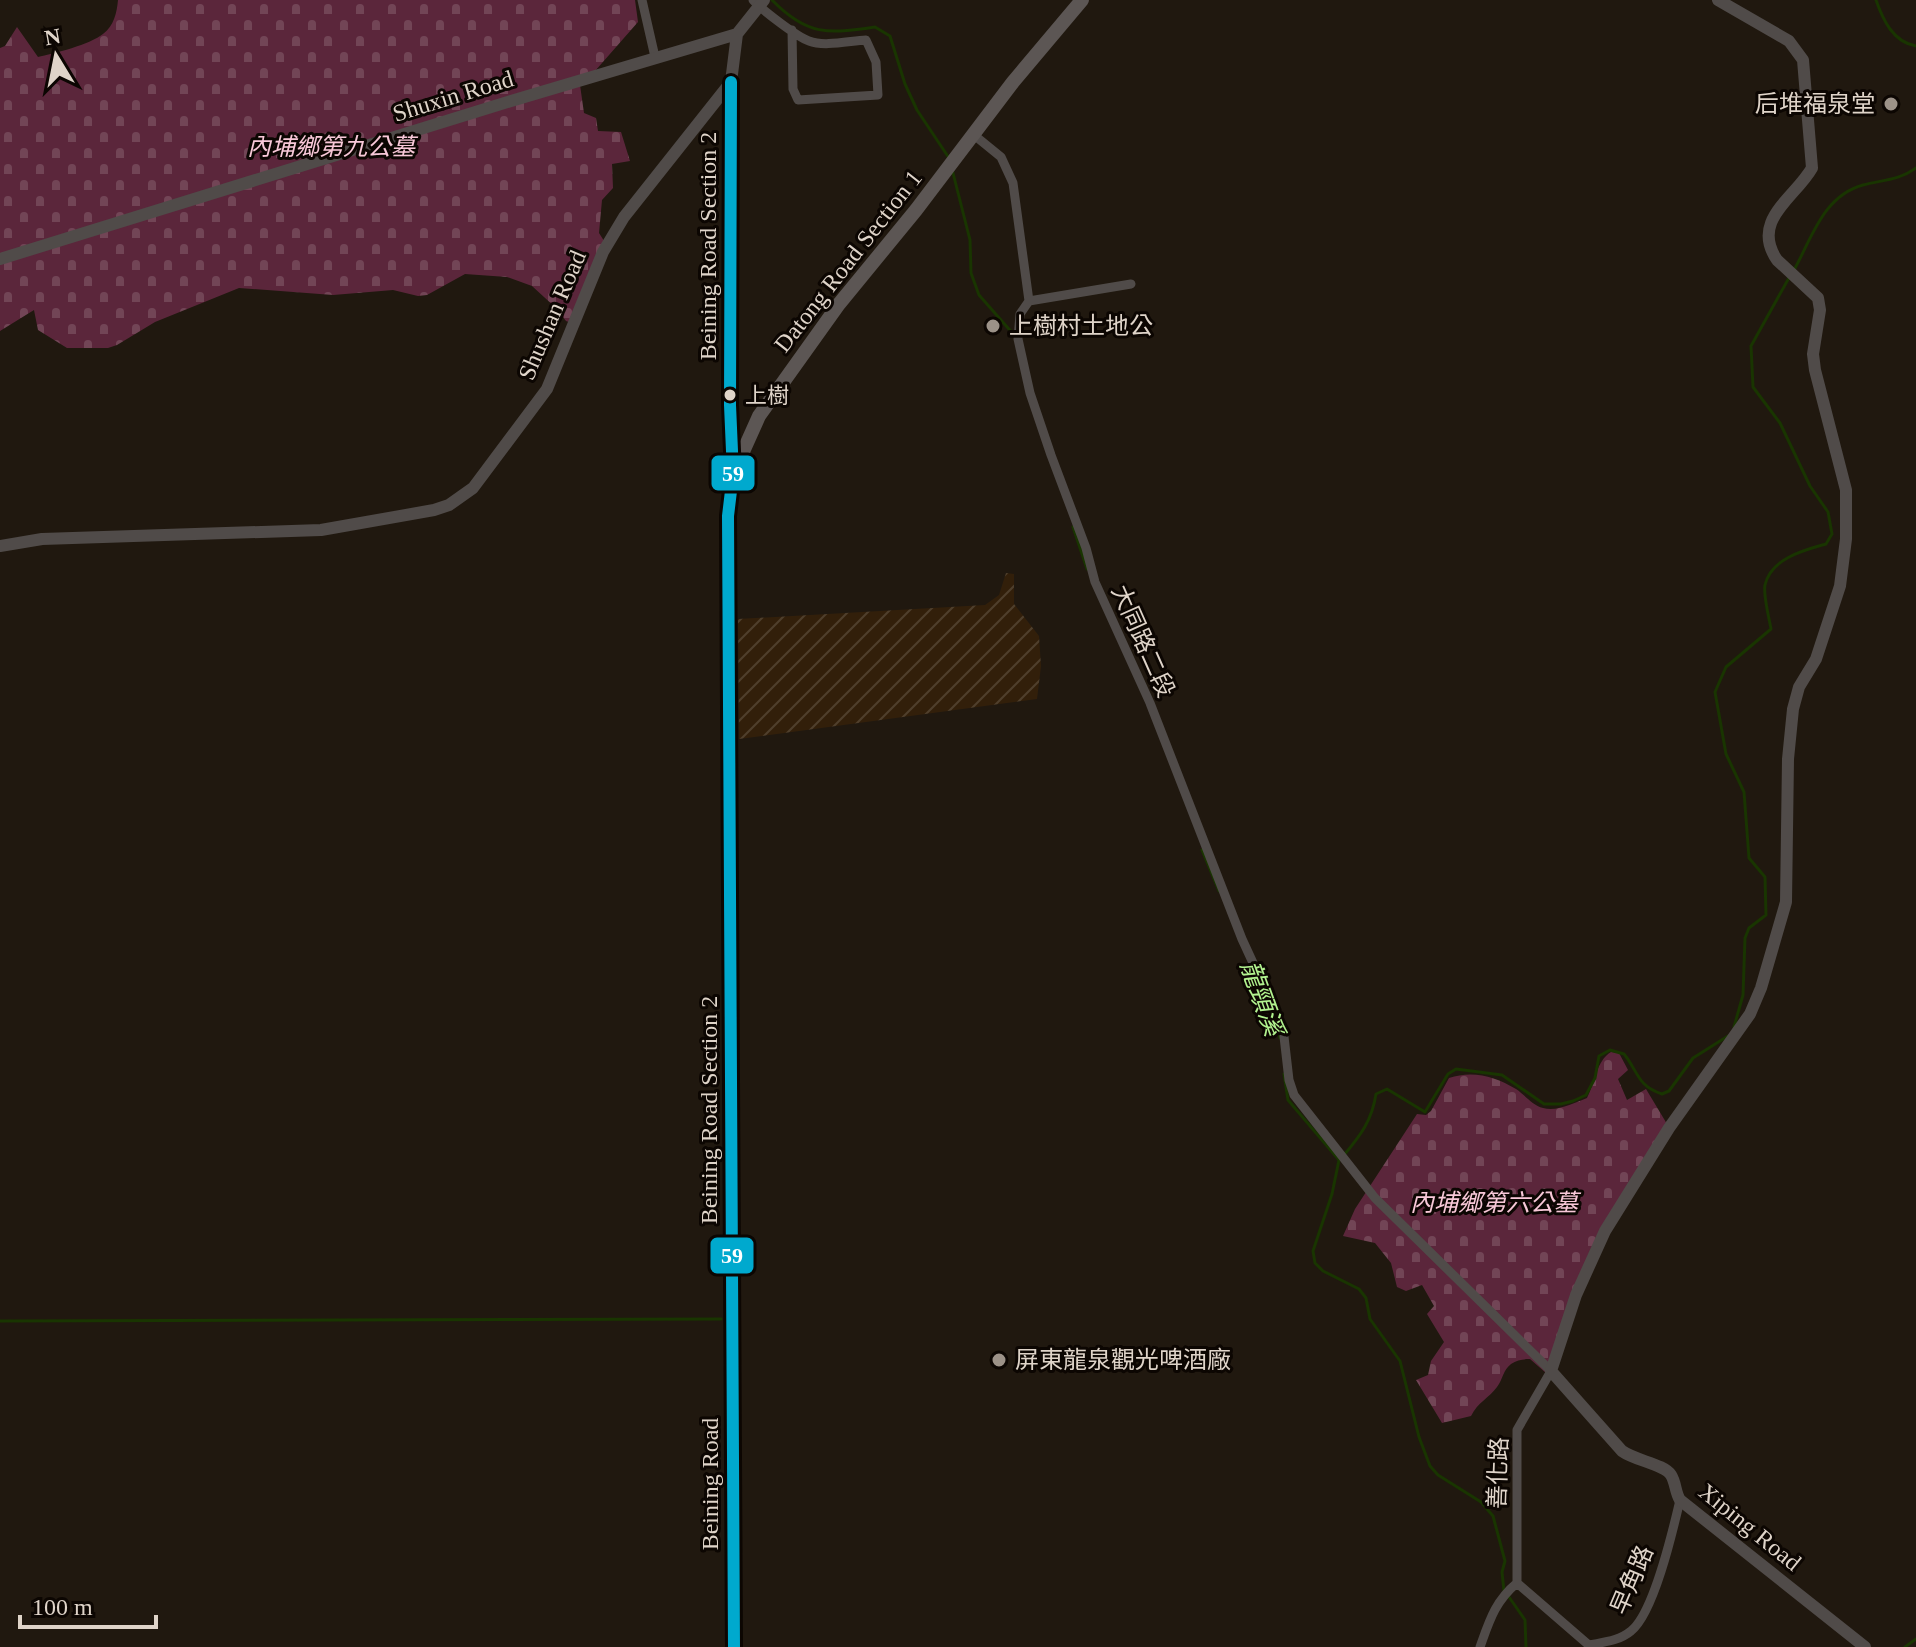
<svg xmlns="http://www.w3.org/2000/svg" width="1916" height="1647" font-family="'Times New Roman','Noto Sans TC',serif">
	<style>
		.industrial { fill: url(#industrial-furrows) }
		.cemetery { fill: url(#cemetery-stones) }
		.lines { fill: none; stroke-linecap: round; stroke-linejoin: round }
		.stream { stroke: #193501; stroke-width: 3 }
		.minor { stroke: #504b49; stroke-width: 9 }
		.tertiary { stroke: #504b49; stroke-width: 12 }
		.secondary { stroke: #5c5654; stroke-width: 14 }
		.bus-1-casing { stroke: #0c0602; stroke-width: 18 }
		.bus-1 { stroke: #00a9ce; stroke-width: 12 }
		.poi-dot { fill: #9c9288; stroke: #0c0602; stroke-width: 3 }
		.bus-dot { fill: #dfd4c9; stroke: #0c0602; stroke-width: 3 }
		.labels { text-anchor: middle; stroke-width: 6; stroke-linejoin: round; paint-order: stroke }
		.bus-label { font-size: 22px; fill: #dfd4c9; stroke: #0c0602; text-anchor: start }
		.street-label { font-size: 24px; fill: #dfd4c9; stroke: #0c0602 }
		.poi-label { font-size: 24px; fill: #dfd4c9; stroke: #0c0602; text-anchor: start }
		.park-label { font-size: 24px; font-style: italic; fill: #f8c8d8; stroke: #0c0602 }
		.water-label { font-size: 26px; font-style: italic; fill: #b2f38f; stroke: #0c0602 }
		.line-badge { stroke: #0c0602; stroke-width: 3 }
		.badge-label { font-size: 22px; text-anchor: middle; font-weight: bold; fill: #fff }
	</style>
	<defs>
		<pattern id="industrial-furrows" width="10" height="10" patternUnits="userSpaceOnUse" patternTransform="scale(2)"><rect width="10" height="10" fill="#321f0a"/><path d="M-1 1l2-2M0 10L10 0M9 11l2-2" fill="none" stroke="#4f3f2c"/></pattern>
		<pattern id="cemetery-stones" width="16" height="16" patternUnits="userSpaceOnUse" patternTransform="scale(2)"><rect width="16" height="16" fill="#5b263b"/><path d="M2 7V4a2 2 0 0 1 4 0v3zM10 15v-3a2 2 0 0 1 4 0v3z" fill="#724556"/></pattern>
	</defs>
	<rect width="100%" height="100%" fill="#20180f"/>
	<path class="industrial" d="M1006,573L1014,574V604L1039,636L1041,666L1037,699L739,739L738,619L985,605L999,595Z"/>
	<path class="cemetery" d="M118,0H635L638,22L595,71L579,78L584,113L596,118L598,131L621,132L630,161L612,164L613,188L602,200L599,233L606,244L571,323L566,321L556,308L532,286L507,277L465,274L427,295L418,296L393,290L333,295L239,288L155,322L117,345L108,348H67L38,330L34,310L0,331V48L5,46L17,27L38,57C53,54 91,44 103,34C114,26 117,12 118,0Z
		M1611,1052L1619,1053L1628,1070L1618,1079L1627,1100L1646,1089L1667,1124L1602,1228L1546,1373L1530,1359C1523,1359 1517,1360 1511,1364C1503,1370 1503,1379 1497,1387C1489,1398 1478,1402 1471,1416L1442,1423L1416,1380L1428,1375L1431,1361L1444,1342L1427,1314L1434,1306L1422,1285L1406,1291L1397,1287L1391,1263L1375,1243L1343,1236L1355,1209L1417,1114L1426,1115L1431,1111L1449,1078C1472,1070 1495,1076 1516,1089C1525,1095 1532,1105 1543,1108C1557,1112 1574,1103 1587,1098C1595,1083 1596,1061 1611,1052Z"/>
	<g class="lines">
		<path class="stream" d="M772,0C807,36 828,34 875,27L890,36L905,84L917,110L949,158
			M1876,0C1883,20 1893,42 1916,46
			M952,169L970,240L971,273L979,295L1015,336
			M1794,270C1812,238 1823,196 1863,185C1882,180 1900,180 1916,168
			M1073,527L1087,569
			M1202,850L1219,891
			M1276,1023L1280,1038
			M1734,1027L1743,995L1745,938L1749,928L1766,915L1765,877L1749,858L1744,792L1726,754L1715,692L1726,667L1771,629C1769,618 1763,594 1765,585C1771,558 1805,550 1826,544L1832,534L1828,512L1810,486L1780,423L1753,387L1751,346L1790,276
			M1284,1074L1288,1100L1339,1160L1332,1194L1313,1251L1315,1263L1323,1271L1359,1289L1366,1298L1370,1319L1400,1361L1419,1437L1430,1466L1438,1475L1481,1502L1493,1516L1505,1561L1502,1572L1504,1591
			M1344,1155C1361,1135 1372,1120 1376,1094L1387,1089L1425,1112L1448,1074L1456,1069L1502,1075L1544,1104H1561L1573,1101L1586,1095L1595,1078L1599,1056L1610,1050L1624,1054C1638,1071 1637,1086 1662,1094L1669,1091L1693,1058L1728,1036
			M0,1321L721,1319
			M1509,1597L1525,1620L1526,1647
			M1905,1647L1916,1639"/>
		<path class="minor" d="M642,0L655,57
			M753,0C761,9 797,37 809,41C824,47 849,41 866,40L876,62L878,95L798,100L793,89L792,30
			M731,82L730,405L733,470
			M974,135L1001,157L1013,183L1029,301L1020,314L1018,339L1030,393L1051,455L1086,548L1095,582L1150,703L1242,939L1283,1028L1289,1080L1294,1095L1375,1198L1551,1371L1517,1430V1583C1495,1601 1489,1622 1480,1647
			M1029,301L1131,284
			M1517,1583L1591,1647
			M1589,1645C1604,1642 1619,1641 1631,1631C1654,1613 1673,1530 1680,1500"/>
		<path class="tertiary" d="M1718,0L1789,41L1803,60L1812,168C1795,198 1750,220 1777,260L1818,298L1820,310L1813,354L1815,370L1846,490V539L1840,586L1816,659L1799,687L1793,709L1788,759L1786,902L1761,988L1750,1014L1669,1128L1605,1231L1576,1295L1551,1371L1622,1451C1636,1461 1664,1464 1671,1475C1676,1483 1675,1492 1680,1500L1865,1647
			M737,34L764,0
			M0,259L511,101L737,34
			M0,546L42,539L321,530L434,510L449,505L473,488L547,389L603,252L624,217L731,82L737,34"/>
		<path class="secondary" d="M734,1647L728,516L733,474L759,416L839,304L916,210L1013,82L1082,0"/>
		<defs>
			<path id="bus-1" d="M731,82L730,405L733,474L728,516L734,1647"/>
		</defs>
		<use href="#bus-1" class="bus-1-casing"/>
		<use href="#bus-1" class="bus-1"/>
	</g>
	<g class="poi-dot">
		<circle cx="1891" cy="104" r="8"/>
		<circle cx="993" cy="326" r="8"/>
		<circle cx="999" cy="1360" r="8"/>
	</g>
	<circle class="bus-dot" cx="730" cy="395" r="7"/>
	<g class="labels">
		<g class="bus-label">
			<text x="745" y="403">上樹</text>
		</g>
		<g class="street-label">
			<text transform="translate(453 96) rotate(-17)" y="8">Shuxin Road</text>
			<text transform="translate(708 246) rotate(-90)" y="8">Beining Road Section 2</text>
			<text transform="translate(848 261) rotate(-52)" y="8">Datong Road Section 1</text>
			<text transform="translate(552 315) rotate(-67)" y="8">Shushan Road</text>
			<text transform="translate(1143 641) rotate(66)" y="8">大同路二段</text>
			<text transform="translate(709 1110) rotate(-90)" y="8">Beining Road Section 2</text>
			<text transform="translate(1498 1473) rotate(-88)" y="8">善化路</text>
			<text transform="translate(710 1484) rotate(-90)" y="8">Beining Road</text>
			<text transform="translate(1750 1527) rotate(39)" y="8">Xiping Road</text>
			<text transform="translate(1632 1580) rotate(-67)" y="8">早角路</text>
		</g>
		<g class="poi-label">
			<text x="1875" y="112" text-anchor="end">后堆福泉堂</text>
			<text x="1009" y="334">上樹村土地公</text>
			<text x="1015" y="1368">屏東龍泉觀光啤酒廠</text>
		</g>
		<g class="park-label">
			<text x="331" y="155">內埔鄉第九公墓</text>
			<text x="1494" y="1211">內埔鄉第六公墓</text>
		</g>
		<g class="water-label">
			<text transform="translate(1262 998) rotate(70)" y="9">龍頸溪</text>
		</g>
	</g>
	<g class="line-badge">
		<rect x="710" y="454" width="46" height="38" rx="8" fill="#00a9ce"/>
		<rect x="709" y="1236" width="46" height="39" rx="8" fill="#00a9ce"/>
	</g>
	<g class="badge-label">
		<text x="733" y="481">59</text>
		<text x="732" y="1263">59</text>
	</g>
	<g transform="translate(56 56) rotate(350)" stroke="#0c0602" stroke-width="6" paint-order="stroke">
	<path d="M0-6L14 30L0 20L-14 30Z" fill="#dfd4c9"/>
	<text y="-12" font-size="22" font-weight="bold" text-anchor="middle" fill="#dfd4c9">N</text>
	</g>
	<path d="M20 1615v12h136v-12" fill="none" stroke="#dfd4c9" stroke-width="4"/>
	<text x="32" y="1615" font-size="24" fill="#dfd4c9" stroke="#0c0602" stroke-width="6" paint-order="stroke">100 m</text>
</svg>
